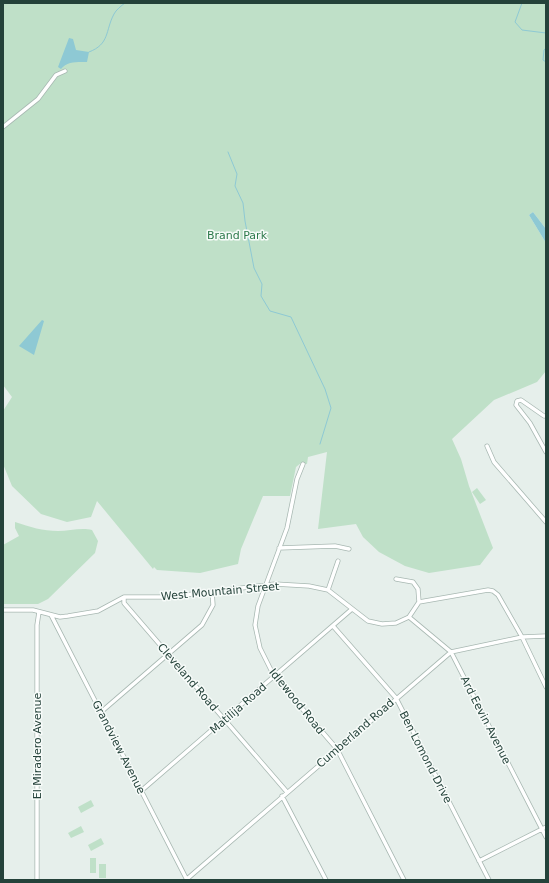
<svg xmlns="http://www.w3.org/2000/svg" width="549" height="883" font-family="'DejaVu Sans',sans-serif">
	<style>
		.green { fill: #bfe0c8 }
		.water { fill: #8ec9d4 }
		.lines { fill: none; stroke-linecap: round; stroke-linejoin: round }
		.stream { stroke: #8ec9d4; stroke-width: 1 }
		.street-casing { stroke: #a8b8b2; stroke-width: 5 }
		.street { stroke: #fff; stroke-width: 3.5 }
		.labels { text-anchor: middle; stroke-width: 3; stroke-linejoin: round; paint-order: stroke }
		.park-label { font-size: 11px; fill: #2d7a4b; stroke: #f7fbf9 }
		.street-label { font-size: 11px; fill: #24423a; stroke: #f7fbf9 }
	</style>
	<rect width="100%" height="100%" fill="#e6efeb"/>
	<path class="green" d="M3,3H546V229L533,212L529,215L546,243V371L537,382L494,400L452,439L461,459L469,486L493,548L480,565L429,573L405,566L379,552L363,537L356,524L318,529L327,452L308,457L307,464L301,463L296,467L290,496H263L241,549L238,564L200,573L157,570L154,567L153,569L97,501L91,517L67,522L41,514L12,486L3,464V411L12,397L3,385Z
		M477,488L486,500L480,504L472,492Z
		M15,522C30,527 43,531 58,531C69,531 82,527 92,530L98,541L95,553L48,599L38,604H3V545L19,536L15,528Z
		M91,800L94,806L81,813L78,807Z
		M81,826L84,832L71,838L68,833Z
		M101,838L104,844L91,851L88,845Z
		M90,858H96V873H90Z
		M99,864H106V878H99Z"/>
	<path class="water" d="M69,38L73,39L76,50L89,52L87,62C78,62 67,61 61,69L58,67Z
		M533,212L546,229V243L529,215Z
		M42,320L44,321L34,355L19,346Z"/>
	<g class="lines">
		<path class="stream" d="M522,3L515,22L522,30L546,33
			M546,48L544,50L543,60L546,62
			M89,52C110,44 105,31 114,14C116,10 121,6 125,3
			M228,152L237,174L235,186L243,203L245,221L254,268L262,284L261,296L270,311L291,317L325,389L331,408L320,444"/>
		<defs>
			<path id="street" d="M3,127L38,99L56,75L65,71
				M546,416H544L521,400L517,401L516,405L530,423L546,452
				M487,446L494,462L546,522
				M303,464L297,479L287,528L258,606L255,625L260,648L274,676L337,749L404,880
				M279,548L335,546L349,549
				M396,579L413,582L418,589L419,602
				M328,590L338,561
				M124,597V603L287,792
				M3,610H33L60,617L68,616L98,611L124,597H168L275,584L309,586L328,590L368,621L382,624L396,623L409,617L419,602L488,590L493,591L498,595L522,637L546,687
				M51,615L187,880
				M409,617L451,652L546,837
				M333,626L396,698L489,880
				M101,712L202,625L213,605L212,591
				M141,791L352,609
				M282,796L326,880
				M479,861L546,827
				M187,879L451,652L522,637L546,636
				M37,880V625L39,612"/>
		</defs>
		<use href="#street" class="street-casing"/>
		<use href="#street" class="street"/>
	</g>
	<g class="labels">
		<g class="park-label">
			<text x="237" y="239">Brand Park</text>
		</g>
		<g class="street-label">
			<text transform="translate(220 591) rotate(-5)" y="4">West Mountain Street</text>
			<text transform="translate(188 677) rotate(49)" y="4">Cleveland Road</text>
			<text transform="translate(297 701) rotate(51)" y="4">Idlewood Road</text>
			<text transform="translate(238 708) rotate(-41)" y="4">Matilija Road</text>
			<text transform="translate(486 720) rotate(63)" y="4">Ard Eevin Avenue</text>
			<text transform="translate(355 733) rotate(-41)" y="4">Cumberland Road</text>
			<text transform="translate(37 746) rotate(-90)" y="4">El Miradero Avenue</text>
			<text transform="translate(119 747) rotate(63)" y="4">Grandview Avenue</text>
			<text transform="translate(426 757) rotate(63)" y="4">Ben Lomond Drive</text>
		</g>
	</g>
	<rect width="549" height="883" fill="none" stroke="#24423a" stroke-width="8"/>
</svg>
